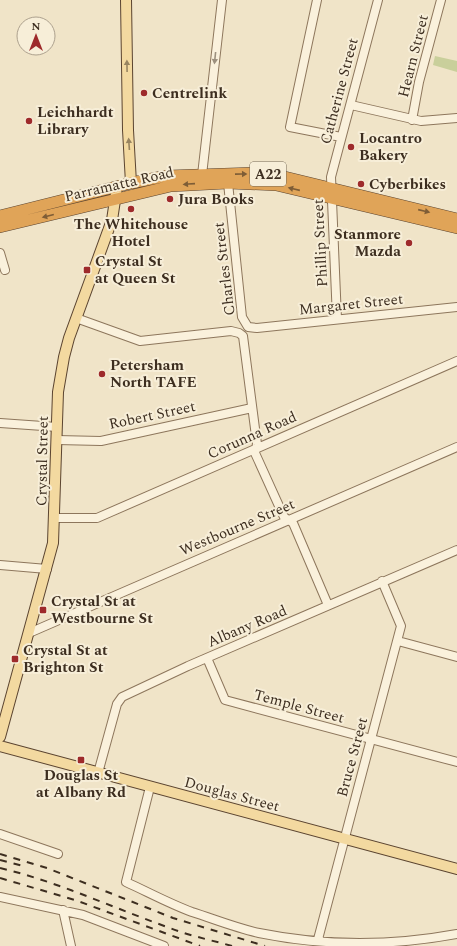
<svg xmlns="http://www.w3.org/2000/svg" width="457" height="946" font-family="Spectral,serif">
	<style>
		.green { fill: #c9cf9b }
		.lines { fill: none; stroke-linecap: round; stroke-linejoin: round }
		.minor-casing { stroke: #8d765c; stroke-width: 10 }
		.major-casing { stroke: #5b4430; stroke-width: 12 }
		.highway-casing { stroke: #5b4430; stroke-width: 12 }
		.minor { stroke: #faf1dc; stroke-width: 8 }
		.major { stroke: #f3d9a0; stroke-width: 10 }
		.highway { stroke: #e0a458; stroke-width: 11 }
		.rail { stroke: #3d2e20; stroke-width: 2; stroke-dasharray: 7 7; stroke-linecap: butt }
		.oneway { fill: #9c907e }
		.oneway2 { fill: #988460 }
		.oneway3 { fill: #7e5d36 }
		.poi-dot { fill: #9e2a2b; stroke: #f7eed8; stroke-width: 1.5 }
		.labels { text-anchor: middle; stroke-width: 4; stroke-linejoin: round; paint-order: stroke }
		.shield { fill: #f7eed8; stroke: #756857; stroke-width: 1 }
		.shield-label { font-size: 14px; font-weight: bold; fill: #3d2e20 }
		.street-label { font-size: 15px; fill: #3d2e20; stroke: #f7eed8 }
		.poi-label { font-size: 15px; font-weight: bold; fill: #3d2e20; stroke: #f7eed8; text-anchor: start }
	</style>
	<rect width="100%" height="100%" fill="#f0e4c8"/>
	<path class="green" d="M435,56L457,61V72L433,65Z"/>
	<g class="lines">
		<defs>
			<path id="minor" d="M317,0L290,127L341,137
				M351,105L421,121L457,118
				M412,120L419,82L441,0
				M202,175L222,0
				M228,183L242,317L248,327L257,328L457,307
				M0,253L5,270
				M76,318L140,341L231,331L239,333L243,336L257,444L255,453L284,517L293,523L328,605
				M337,319L331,177L378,0
				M0,423L57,427
				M57,440L101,441L252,408
				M55,518H97L457,361
				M0,565L47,569
				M29,633L457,447
				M398,641L457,657
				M207,658L225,700L457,762
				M98,773L117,704L122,697L188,666L457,550
				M150,787L126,882C148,892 170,904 192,912C214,919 236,928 259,933C323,946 392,946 457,934
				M0,834L58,854
				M0,897L83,915L164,946
				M63,910L71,946
				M317,943L401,626L382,581"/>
			<path id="major" d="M126,0L128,130L131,183
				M0,737L53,543L58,392L64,357L69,338L112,220L117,187
				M0,746L457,869"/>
			<path id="highway" d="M0,216L131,183L166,176L253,173L285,177L457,219
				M0,227L171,186L228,183L276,185L457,228"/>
		</defs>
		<use href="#minor" class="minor-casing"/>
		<use href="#major" class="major-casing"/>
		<use href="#highway" class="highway-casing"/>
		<use href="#minor" class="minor"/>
		<use href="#major" class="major"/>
		<use href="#highway" class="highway"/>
		<path class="rail" d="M0,854L47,868L173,918L265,946
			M0,860L23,866
			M0,868C59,882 113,908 170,928C190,936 211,940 232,946
			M0,878L75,900L200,946"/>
	</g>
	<defs><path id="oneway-solid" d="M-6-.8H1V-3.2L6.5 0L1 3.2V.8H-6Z"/></defs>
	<use class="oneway" href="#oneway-solid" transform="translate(215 58) rotate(96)"/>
	<g class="oneway2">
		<use href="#oneway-solid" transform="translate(127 66) rotate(-91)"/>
		<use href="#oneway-solid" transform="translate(129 144) rotate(-94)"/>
	</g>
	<g class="oneway3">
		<use href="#oneway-solid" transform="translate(241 174) rotate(-1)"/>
		<use href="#oneway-solid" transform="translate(189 184) rotate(176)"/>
		<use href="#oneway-solid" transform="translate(294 189) rotate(-167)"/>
		<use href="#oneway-solid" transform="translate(424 211) rotate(13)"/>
		<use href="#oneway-solid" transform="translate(48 216) rotate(166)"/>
	</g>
	<g class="poi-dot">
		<circle cx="144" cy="93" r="4"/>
		<circle cx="29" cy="121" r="4"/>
		<circle cx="351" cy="147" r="4"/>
		<circle cx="361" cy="184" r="4"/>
		<circle cx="170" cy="199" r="4"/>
		<circle cx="131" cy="209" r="4"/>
		<circle cx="409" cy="243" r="4"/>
		<rect x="83" y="266" width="8" height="8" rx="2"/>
		<circle cx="102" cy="374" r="4"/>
		<rect x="39" y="606" width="8" height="8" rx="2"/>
		<rect x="11" y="655" width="8" height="8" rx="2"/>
		<rect x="77" y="756" width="8" height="8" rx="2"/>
	</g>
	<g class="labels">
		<rect class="shield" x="250" y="162" width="36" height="24" rx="3"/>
		<g class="shield-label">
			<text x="268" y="179">A22</text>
		</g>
		<g class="street-label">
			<text transform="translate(413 56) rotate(-76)" y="5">Hearn Street</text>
			<text transform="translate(339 91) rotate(-75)" y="5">Catherine Street</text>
			<text transform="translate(119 184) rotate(-13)" y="5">Parramatta Road</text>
			<text transform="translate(320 243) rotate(-93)" y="5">Phillip Street</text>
			<text transform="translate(224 269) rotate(-97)" y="5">Charles Street</text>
			<text transform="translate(351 304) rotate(-6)" y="5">Margaret Street</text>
			<text transform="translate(152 415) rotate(-12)" y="5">Robert Street</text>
			<text transform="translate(252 435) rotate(-24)" y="5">Corunna Road</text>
			<text transform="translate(42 461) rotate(-89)" y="5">Crystal Street</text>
			<text transform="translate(237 527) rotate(-23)" y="5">Westbourne Street</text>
			<text transform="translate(247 626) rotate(-23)" y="5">Albany Road</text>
			<text transform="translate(299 706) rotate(15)" y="5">Temple Street</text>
			<text transform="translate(352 757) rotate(-75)" y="5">Bruce Street</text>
			<text transform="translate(232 794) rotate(15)" y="5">Douglas Street</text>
		</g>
		<g class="poi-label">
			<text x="152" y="98">Centrelink</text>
			<text x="37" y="117">Leichhardt<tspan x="37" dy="17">Library</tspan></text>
			<text x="359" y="143">Locantro<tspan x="359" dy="17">Bakery</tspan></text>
			<text x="369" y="189">Cyberbikes</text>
			<text x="178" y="204">Jura Books</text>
			<text x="131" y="229" text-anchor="middle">The Whitehouse<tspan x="131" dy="17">Hotel</tspan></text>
			<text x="401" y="239" text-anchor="end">Stanmore<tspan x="401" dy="17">Mazda</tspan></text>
			<text x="95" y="266">Crystal St<tspan x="95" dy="17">at Queen St</tspan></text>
			<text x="110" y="370">Petersham<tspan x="110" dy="17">North TAFE</tspan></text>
			<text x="51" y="606">Crystal St at<tspan x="51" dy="17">Westbourne St</tspan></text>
			<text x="23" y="655">Crystal St at<tspan x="23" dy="17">Brighton St</tspan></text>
			<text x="81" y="780" text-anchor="middle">Douglas St<tspan x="81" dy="17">at Albany Rd</tspan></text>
		</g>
	</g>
	<g transform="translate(36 36)"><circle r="19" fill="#f7eed8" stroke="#ada18e"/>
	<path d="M0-3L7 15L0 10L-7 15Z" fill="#9e2a2b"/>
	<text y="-6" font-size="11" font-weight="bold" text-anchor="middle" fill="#3d2e20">N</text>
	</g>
</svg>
